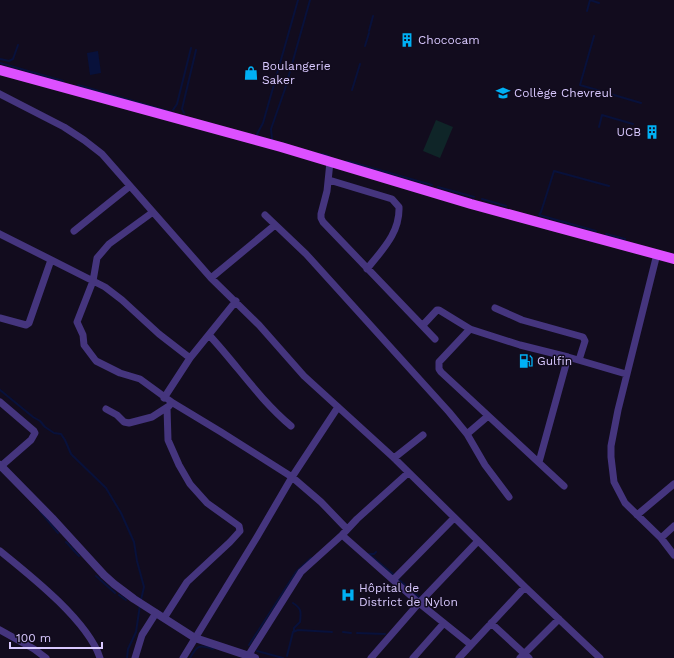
<svg xmlns="http://www.w3.org/2000/svg" width="674" height="658" font-family="'Work Sans',sans-serif">
	<style>
		.green { fill: #0f2528 }
		.water { fill: #08113b }
		.lines { fill: none; stroke-linecap: round; stroke-linejoin: round }
		.stream { stroke: #08113b; stroke-width: 2 }
		.minor { stroke: #45357e; stroke-width: 7 }
		.tertiary { stroke: #45357e; stroke-width: 8 }
		.primary { stroke: #dd50ff; stroke-width: 10 }
		.labels { text-anchor: middle; stroke-width: 3; stroke-linejoin: round; paint-order: stroke }
		.poi-label { font-size: 12px; fill: #d9c9ff; stroke: #120c1e; text-anchor: start }
	</style>
	<rect width="100%" height="100%" fill="#120c1e"/>
	<path class="green" d="M436,120L453,127L440,158L423,151Z"/>
	<path class="water" d="M98,51L101,73L90,75L87,53Z"/>
	<g class="lines">
		<path class="stream" d="M590,0L599,3
			M587,11L590,0
			M369,31L373,16
			M594,36L580,85L641,103
			M365,46L369,33
			M0,59L9,61L13,59L18,45
			M0,63L63,81
			M78,85L171,112
			M352,90L360,64
			M173,110L177,104L191,48
			M184,113L182,109L196,50
			M599,127L602,115L633,124
			M256,136L263,123L298,0
			M272,139L271,129L285,89L310,0
			M322,154L329,156
			M347,161L432,185
			M438,187L474,197
			M482,199L506,206
			M596,231L539,215L541,212L554,171L609,186
			M606,234L625,239
			M0,390L33,417L40,421L45,427L54,433L61,434L65,440L71,454L106,488L121,513L134,542L137,561L144,587L141,600
			M40,511L58,533
			M66,542L79,556
			M369,554H374L376,552
			M370,555L394,575
			M96,576L115,593
			M397,578L421,599
			M119,595L126,600
			M293,603C302,609 301,612 300,622L294,628V631
			M343,632L351,633
			M357,633L385,634
			M249,645L296,572L311,558
			M257,651L283,658
			M287,656L293,632L298,630L332,632
			M127,658L128,649L136,632L140,605
			M190,658C197,646 198,644 213,649"/>
		<path class="minor" d="M0,94L64,127L84,140L102,154L211,278L259,325L304,376L394,458L525,587L600,658
			M330,162L327,191L321,214V218L323,222L435,339
			M329,180L392,199L399,207C400,233 382,250 367,269
			M153,212L109,244L97,258L93,281L77,322L83,335L84,345L96,361L120,373L140,379L173,403L221,432L292,477L321,502L347,529
			M265,215L306,254L449,412L467,434L485,465L509,497
			M74,231L130,186
			M0,234L105,287L122,300L159,334L190,358L236,301
			M657,254L618,410L611,446V457L614,482L625,503L661,538L674,555
			M211,278L275,225
			M495,308L522,320L583,337L585,341L579,360
			M0,318L26,325L29,323L51,260
			M423,325L437,310H439L470,329L520,345L568,357L626,374
			M470,329L439,362V369L441,372L564,486
			M209,335C238,366 258,398 291,426
			M164,398L190,358
			M0,402L34,431L35,433L31,440L0,467
			M106,409L117,415L124,422L129,423L152,417L169,406
			M467,434L488,416
			M394,458L423,435
			M539,462L568,357
			M637,515L674,484
			M342,535L419,603L470,644
			M661,538L674,526
			M0,551C31,576 88,621 100,658
			M393,580L454,518
			M164,618L187,582L230,542L240,531L239,526L207,503L190,484L179,465L168,440L167,408
			M491,623L529,658
			M0,630L34,649L46,658
			M248,656L301,572L342,535L357,519L408,473
			M135,658L142,635L156,613
			M183,658L257,537L292,477L338,407
			M371,658L419,603L478,541
			M413,658L444,623
			M459,658L525,587
			M520,658L559,619"/>
		<path class="tertiary" d="M0,465L52,518L104,575L114,584L134,599L195,638L255,658"/>
		<path class="primary" d="M0,70L281,147L471,204L674,259"/>
	</g>
	<defs>
		<symbol id="building-bare" viewBox="-9 -9 18 18"><path d="M-4-6H4V6H1V3H-1V6H-4ZM-2.5-4.3h1.7v1.8h-1.7ZM.8-4.3h1.7v1.8H.8ZM-2.5-1h1.7V.8h-1.7ZM.8-1h1.7V.8H.8Z" fill="#00b0f4" stroke="#120c1e" stroke-width="2.5" paint-order="stroke"/></symbol>
		<symbol id="shop-bare" viewBox="-9 -9 18 18"><path d="M-5-2.5h2.3a2.7 3.5 0 0 1 5.4 0H5L5.5 6h-11ZM-1.5-2.5h3a1.5 2.3 0 0 0-3 0Z" fill="#00b0f4" stroke="#120c1e" stroke-width="2.5" paint-order="stroke"/></symbol>
		<symbol id="school-bare" viewBox="-9 -9 18 18"><path d="M0-5L7-2L0 1L-7-2ZM-4 1L0 2.5L4 1V4Q0 6-4 4Z" fill="#00b0f4" stroke="#120c1e" stroke-width="2.5" paint-order="stroke"/></symbol>
		<symbol id="fuel-bare" viewBox="-9 -9 18 18"><path d="M-5.5-6h7V0h2V4h1.3V-2.5L3-4.5l.8-.8L6-3V5H2.5V1h-1V6h-7ZM-4.2-4.7v3.2H.2V-4.7Z" fill="#00b0f4" stroke="#120c1e" stroke-width="2.5" paint-order="stroke"/></symbol>
		<symbol id="hospital-bare" viewBox="-9 -9 18 18"><path d="M-5-5h3v3.5h4V-5h3V5h-3V1.5h-4V5h-3Z" fill="#00b0f4" stroke="#120c1e" stroke-width="2.5" paint-order="stroke"/></symbol>
	</defs>
	<g fill-rule="evenodd">
		<use href="#building-bare" x="397" y="30" width="20" height="20"/>
		<use href="#shop-bare" x="241" y="63" width="20" height="20"/>
		<use href="#school-bare" x="493" y="83" width="20" height="20"/>
		<use href="#building-bare" x="642" y="122" width="20" height="20"/>
		<use href="#fuel-bare" x="516" y="351" width="20" height="20"/>
		<use href="#hospital-bare" x="338" y="585" width="20" height="20"/>
	</g>
	<g class="labels">
		<g class="poi-label">
			<text x="418" y="44">Chococam</text>
			<text x="262" y="70">Boulangerie<tspan x="262" dy="14">Saker</tspan></text>
			<text x="514" y="97">Collège Chevreul</text>
			<text x="641" y="136" text-anchor="end">UCB</text>
			<text x="537" y="365">Gulfin</text>
			<text x="359" y="592">Hôpital de<tspan x="359" dy="14">District de Nylon</tspan></text>
		</g>
	</g>
	<path d="M10 642v6h92v-6" fill="none" stroke="#d9c9ff" stroke-width="2"/>
	<text x="16" y="642" font-size="12" fill="#d9c9ff" stroke="#120c1e" stroke-width="3" paint-order="stroke">100 m</text>
</svg>
